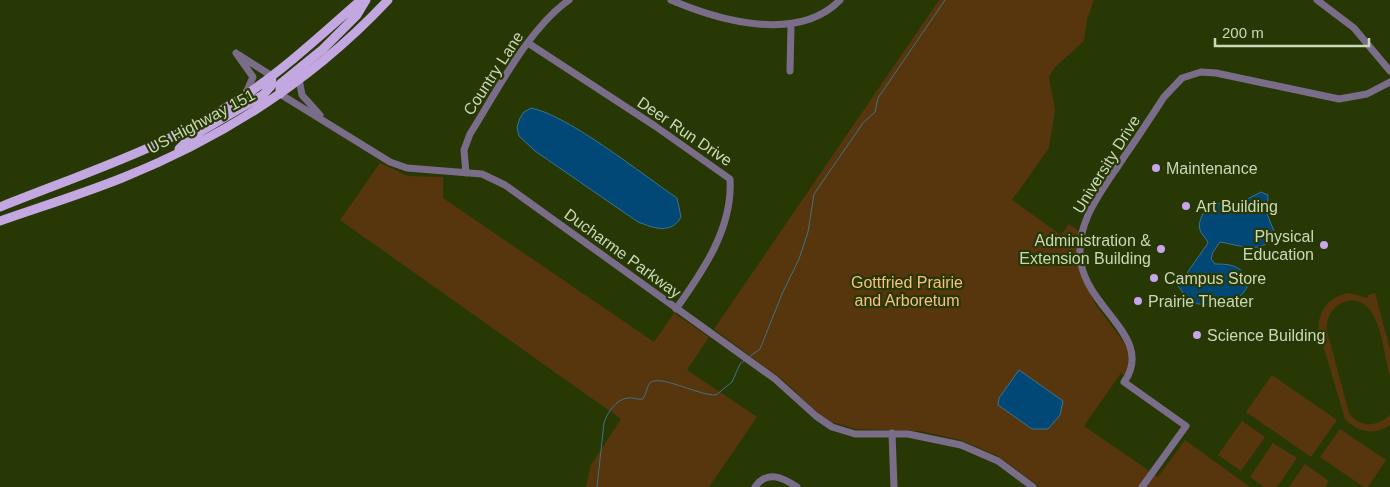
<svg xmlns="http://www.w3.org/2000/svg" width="1390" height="487" font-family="Helvetica,sans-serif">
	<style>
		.green { fill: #58360d }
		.water { fill: #024877; stroke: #3e738a }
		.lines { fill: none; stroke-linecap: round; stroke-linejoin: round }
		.stream { stroke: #3e738a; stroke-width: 1 }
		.minor { stroke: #7a6d89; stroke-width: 7 }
		.major { stroke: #c3a7e0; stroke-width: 9 }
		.poi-dot { fill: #c9a5ee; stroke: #273805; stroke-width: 2 }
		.labels { text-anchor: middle; stroke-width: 4.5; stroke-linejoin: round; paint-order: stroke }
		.street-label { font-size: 16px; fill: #cad8b8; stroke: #273805 }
		.poi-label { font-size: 16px; fill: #cad8b8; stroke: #273805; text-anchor: start }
		.park-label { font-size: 16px; fill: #fbbf82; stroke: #273805 }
	</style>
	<rect width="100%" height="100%" fill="#273805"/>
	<path class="green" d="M939,0H1094L1087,19L1084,41L1055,67L1049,77L1055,110L1049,148L1012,200L1061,235L1069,224L1080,232L1079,263L1081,275L1096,305L1128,348L1131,362L1125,375L1121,373L1084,426L1158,477L1185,440L1250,487H1040L998,456L961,440L920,431L856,429L832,422L818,413L783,380L714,329Z
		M380,163L408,176L443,177V198L654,342L674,313L709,337L687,370L757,417L709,487H586L591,465L621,419L340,220Z
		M1349,293L1368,298V295L1375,293L1390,349V377C1385,359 1382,328 1372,313C1357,288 1324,304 1327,331L1349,413C1360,428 1377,427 1390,415V425C1374,436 1357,432 1345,419L1319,331C1317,311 1329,296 1349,293Z
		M1272,375L1337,420L1311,457L1246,412Z
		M1242,421L1265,437L1241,471L1218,455Z
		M1340,429L1386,460L1368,487H1364L1320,457Z
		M1273,443L1297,458L1277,487H1264L1250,477Z
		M1305,464L1329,481L1325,487H1289Z"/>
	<path class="water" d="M531,108C568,115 643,175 677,198L681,217C671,235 654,228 638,222L535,151L519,136L517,127L520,118L524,112Z
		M1261,192L1268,195L1267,214L1274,231C1268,257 1239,245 1220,242L1213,252L1211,259L1215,264C1230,264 1244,265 1248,284C1241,307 1208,309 1189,301L1178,286L1208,243C1207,238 1201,235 1200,230C1197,219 1206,207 1215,203L1234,206Z
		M1019,370L1063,401L1060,415L1048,429H1032L998,405L999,398Z"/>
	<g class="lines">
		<path class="stream" d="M749,357L760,349L782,294L799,259L808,232L814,194L863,123L875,112L878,98L945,0
			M597,487L604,423C607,413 616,399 628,398C633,397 637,400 643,399C646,394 647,388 649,384C656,372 699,396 716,395L732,382L740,364L744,361"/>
		<path class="minor" d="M671,0C720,21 798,43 840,0
			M1317,0L1354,28L1390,71
			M528,43L655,126L730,179C733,228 703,271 676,309
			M236,53L253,77L246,93
			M239,55L272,76
			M790,71L791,25
			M299,79L302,95L320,115
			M280,94L390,162L407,168L482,174L505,185L775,379L816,416L832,427L855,434H908L961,445L998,461L1033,487
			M466,173L464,150L470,134C497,91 528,29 569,0
			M892,433L894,487
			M755,487C767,470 782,477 797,487
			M1142,487L1186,426L1124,382C1155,339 1089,310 1081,263C1074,222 1103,190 1124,157C1138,137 1151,117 1164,97L1182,78L1201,72L1216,73L1339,99L1367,94L1390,82"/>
		<path class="major" d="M280,94V84L323,49L357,15L366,0
			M179,149L191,137L263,95L271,86L272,76
			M0,207C82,174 170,146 244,96C286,68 323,33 361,0
			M0,221C40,207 82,194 122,178C222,138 314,79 388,0"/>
	</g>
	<g class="poi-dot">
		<circle cx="1156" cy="168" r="5"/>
		<circle cx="1186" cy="206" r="5"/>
		<circle cx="1324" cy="245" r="5"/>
		<circle cx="1161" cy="249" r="5"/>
		<circle cx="1154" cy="278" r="5"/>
		<circle cx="1138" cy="301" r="5"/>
		<circle cx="1197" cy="335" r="5"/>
	</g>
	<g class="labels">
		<g class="street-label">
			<text transform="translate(493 73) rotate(-57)" y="6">Country Lane</text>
			<text transform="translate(201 121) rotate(-28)" y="6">US Highway 151</text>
			<text transform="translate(685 131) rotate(34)" y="6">Deer Run Drive</text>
			<text transform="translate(1106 164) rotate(-58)" y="6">University Drive</text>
			<text transform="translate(623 253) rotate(36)" y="6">Ducharme Parkway</text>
		</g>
		<g class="poi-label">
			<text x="1166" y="174">Maintenance</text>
			<text x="1196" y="212">Art Building</text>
			<text x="1314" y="242" text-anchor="end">Physical<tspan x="1314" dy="18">Education</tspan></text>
			<text x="1151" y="246" text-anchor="end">Administration &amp;<tspan x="1151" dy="18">Extension Building</tspan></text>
			<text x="1164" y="284">Campus Store</text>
			<text x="1148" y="307">Prairie Theater</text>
			<text x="1207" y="341">Science Building</text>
		</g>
		<g class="park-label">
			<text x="907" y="288">Gottfried Prairie<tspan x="907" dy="18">and Arboretum</tspan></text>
		</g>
	</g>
	<path d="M1215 38v8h154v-8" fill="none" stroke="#cad8b8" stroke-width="2.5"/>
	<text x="1222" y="38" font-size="15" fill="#cad8b8" stroke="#273805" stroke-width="4" paint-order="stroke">200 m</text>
</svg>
